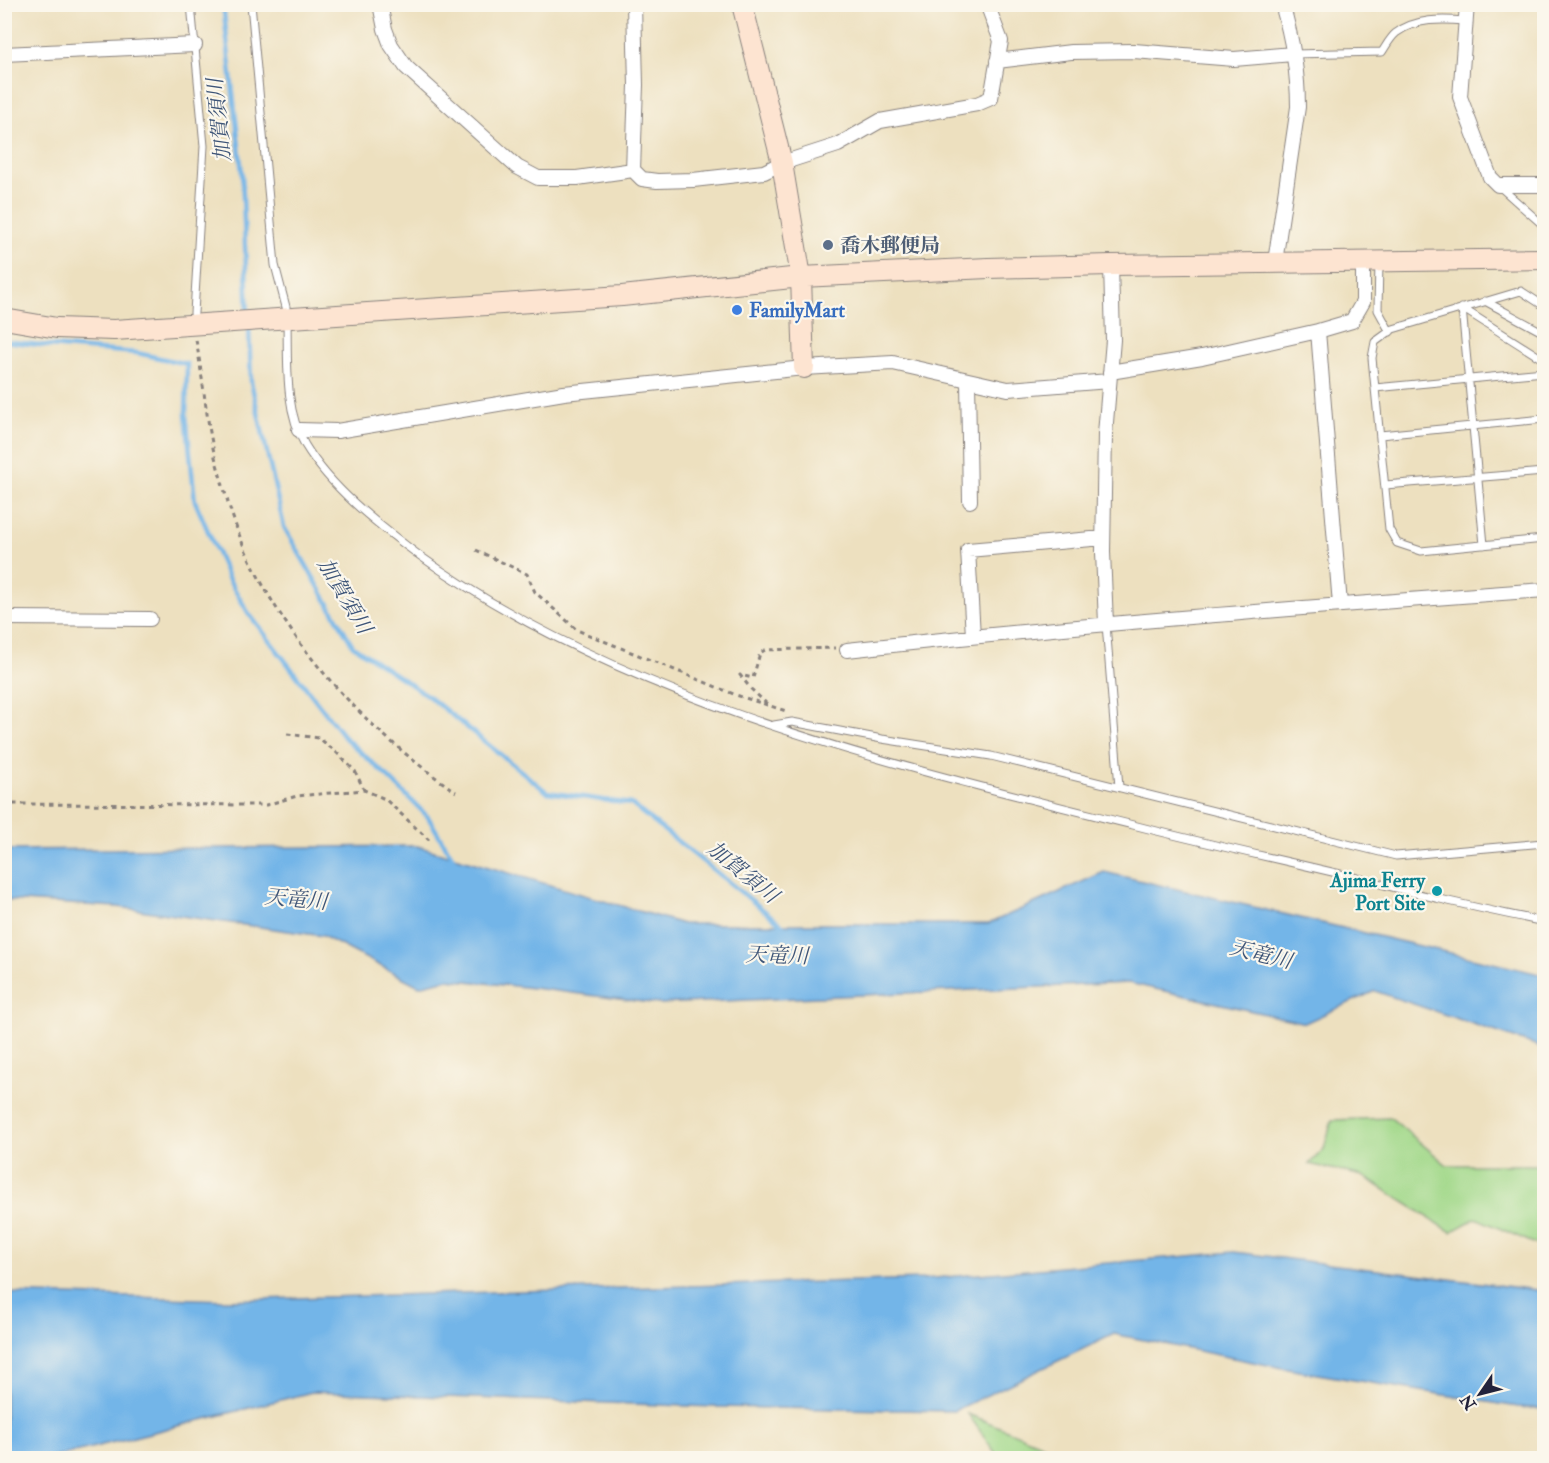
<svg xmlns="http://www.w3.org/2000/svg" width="1549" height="1463" font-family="'IM FELL Double Pica','Noto Serif JP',serif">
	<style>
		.green { fill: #a1d889; stroke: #627d62; stroke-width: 1.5 }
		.water { fill: #73b5e8; stroke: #4a6c92; stroke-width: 1.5 }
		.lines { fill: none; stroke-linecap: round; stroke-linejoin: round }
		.stream { stroke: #73b5e8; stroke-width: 4.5 }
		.lane-casing { stroke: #88817d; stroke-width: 9 }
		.street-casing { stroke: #88817d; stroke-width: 16 }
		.secondary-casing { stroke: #88817d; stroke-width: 22 }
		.path { stroke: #88817d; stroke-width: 3; stroke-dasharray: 4.5 4.5; stroke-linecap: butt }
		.lane { stroke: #fff; stroke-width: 7 }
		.street { stroke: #fff; stroke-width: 14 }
		.secondary { stroke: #fde4d1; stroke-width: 20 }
		.service-dot { fill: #5c6f8a; stroke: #fbf7ec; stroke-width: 2 }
		.shop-dot { fill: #3f7fe0; stroke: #fbf7ec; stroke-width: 2 }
		.culture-dot { fill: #0f9aa8; stroke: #fbf7ec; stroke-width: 2 }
		.labels { text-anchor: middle; stroke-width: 4.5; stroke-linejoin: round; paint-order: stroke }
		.service-label { font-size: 20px; font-weight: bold; fill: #4e5e75; stroke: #fbf7ec; text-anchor: start }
		.shop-label { font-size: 20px; font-weight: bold; fill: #366cbe; stroke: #fbf7ec; text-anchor: start }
		.culture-label { font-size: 20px; font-weight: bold; fill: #0d838f; stroke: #fbf7ec; text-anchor: end }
		.water-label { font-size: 21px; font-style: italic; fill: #3e5578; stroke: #fbf7ec }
	</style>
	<rect width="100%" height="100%" fill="#fbf7ec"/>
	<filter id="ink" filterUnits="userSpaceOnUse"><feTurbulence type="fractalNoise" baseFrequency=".0167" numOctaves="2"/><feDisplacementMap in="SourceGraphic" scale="12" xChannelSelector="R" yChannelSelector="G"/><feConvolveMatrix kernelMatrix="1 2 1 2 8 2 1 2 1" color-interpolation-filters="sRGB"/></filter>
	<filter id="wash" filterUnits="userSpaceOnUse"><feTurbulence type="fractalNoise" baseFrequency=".008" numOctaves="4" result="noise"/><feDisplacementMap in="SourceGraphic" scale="24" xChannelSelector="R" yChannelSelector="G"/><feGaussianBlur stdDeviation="1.35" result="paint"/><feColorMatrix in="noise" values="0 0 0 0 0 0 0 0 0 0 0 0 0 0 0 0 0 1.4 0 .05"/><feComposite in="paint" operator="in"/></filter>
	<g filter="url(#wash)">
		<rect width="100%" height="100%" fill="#ede0bf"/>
		<path class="green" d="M1391,1118L1447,1165H1542L1544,1167V1246L1542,1247L1476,1218L1451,1232L1363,1176L1309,1164L1324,1149L1332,1120Z
			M968,1414L1075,1458H999Z"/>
		<path class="water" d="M417,846L683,924H988L1104,872L1544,975V1048L1375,991L1305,1023L1129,983L659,1004L533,988L447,979L419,986L323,936L118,907L5,900V850Z
			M1234,1252L1544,1291V1409L1518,1407L1293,1370L1114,1334L954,1411L715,1407L312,1392L51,1458H5V1293L227,1300L923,1279Z"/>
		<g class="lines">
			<path class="stream" d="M223,4L242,173L248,316
				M249,327L251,382L284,527L353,646L428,696L547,792L631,804L786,928
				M4,341L49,346L137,353L187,364L186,415L195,501L229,580L249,614L345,738L388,777L428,817L454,860"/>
		</g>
	</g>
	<g filter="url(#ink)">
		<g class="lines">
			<defs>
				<path id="lane" d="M191,4L204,146L194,313
					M251,4L275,265L286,307
					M1293,54L1382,52C1386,46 1390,38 1396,33C1416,18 1442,19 1465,21
					M1499,186L1544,226
					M1379,262L1378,310L1390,332
					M1485,301L1544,333
					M1544,306L1521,291L1393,329L1375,342L1372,358L1389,529L1397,543L1421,551L1544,539
					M1462,308L1484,545
					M1462,308L1544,360
					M287,321C288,361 284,409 305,445C331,488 376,523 416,553C623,702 889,764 1133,825C1207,844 1282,860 1357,878C1383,884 1409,892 1436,898C1472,907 1508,914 1544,922
					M1375,388L1544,372
					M1380,435L1544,419
					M1385,485L1544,472
					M1106,624L1119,787
					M774,725L792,722L882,739L991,756L1396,856L1544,843"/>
				<path id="street" d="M380,4L385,29L391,45L406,67L517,167L538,178H577L633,170
					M634,4L636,85L633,170L642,179L657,181L693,180L764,172L782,163L838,145L880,121L977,104L991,98L1001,41L987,4
					M1467,4L1460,97L1490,177L1498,185H1544
					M4,54L195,45
					M997,61L1071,52L1134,51L1234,59L1293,54
					M1275,262L1298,107C1298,72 1292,38 1282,4
					M1318,331L1352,321L1363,302V260
					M1110,372L1202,357L1318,331L1340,605
					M968,380L970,501
					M299,430L337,431L564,393L804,368L893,363L1008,389L1109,381
					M4,618L150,619
					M1106,624L1103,552L1105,434L1113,340L1111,265
					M973,636L968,550L1103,538
					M847,650C1079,624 1312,607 1544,590"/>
				<path id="secondary" d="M742,4L782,163L801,277L804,368
					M4,319L57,328L114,330L622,296L801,277L988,268L1111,265L1544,259"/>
			</defs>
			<use href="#lane" class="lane-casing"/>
			<use href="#street" class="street-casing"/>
			<use href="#secondary" class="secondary-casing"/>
			<path class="path" d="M196,340C203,378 206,418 215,457C225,493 235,530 252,564C297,656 372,734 456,792
				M476,550L527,574L535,592L577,630L736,695L786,711
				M767,704L751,689L740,675L753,678L760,653L765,650L835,648
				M287,734L319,738L336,752L355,771L364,790
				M4,804L266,805L297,796L364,790L385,799L429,840"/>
			<use href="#lane" class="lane"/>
			<use href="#street" class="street"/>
			<use href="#secondary" class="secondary"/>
		</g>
	</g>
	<circle class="service-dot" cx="828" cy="245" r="6"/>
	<circle class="shop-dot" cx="737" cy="310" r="6"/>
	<circle class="culture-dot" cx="1437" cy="891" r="6"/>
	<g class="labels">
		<g class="service-label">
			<text x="840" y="252">喬木郵便局</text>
		</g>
		<g class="shop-label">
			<text x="749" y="317">FamilyMart</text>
		</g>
		<g class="culture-label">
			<text x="1425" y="887">Ajima Ferry<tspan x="1425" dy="23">Port Site</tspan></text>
		</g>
		<g class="water-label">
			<text transform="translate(219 120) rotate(-96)" y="7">加賀須川</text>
			<text transform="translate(345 596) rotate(59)" y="7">加賀須川</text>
			<text transform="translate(743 872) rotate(39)" y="7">加賀須川</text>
			<text transform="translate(296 899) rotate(5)" y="7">天竜川</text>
			<text transform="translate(1261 954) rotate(14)" y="7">天竜川</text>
			<text transform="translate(777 955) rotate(2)" y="7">天竜川</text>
		</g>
	</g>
	<rect width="1549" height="1463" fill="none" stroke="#fbf7ec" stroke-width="24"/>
	<g transform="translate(1480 1394) rotate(235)" stroke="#fbf7ec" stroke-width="4.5" paint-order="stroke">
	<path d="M0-4.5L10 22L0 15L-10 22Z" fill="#22223b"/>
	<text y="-9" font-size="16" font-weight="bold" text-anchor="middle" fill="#22223b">N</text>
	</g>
</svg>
